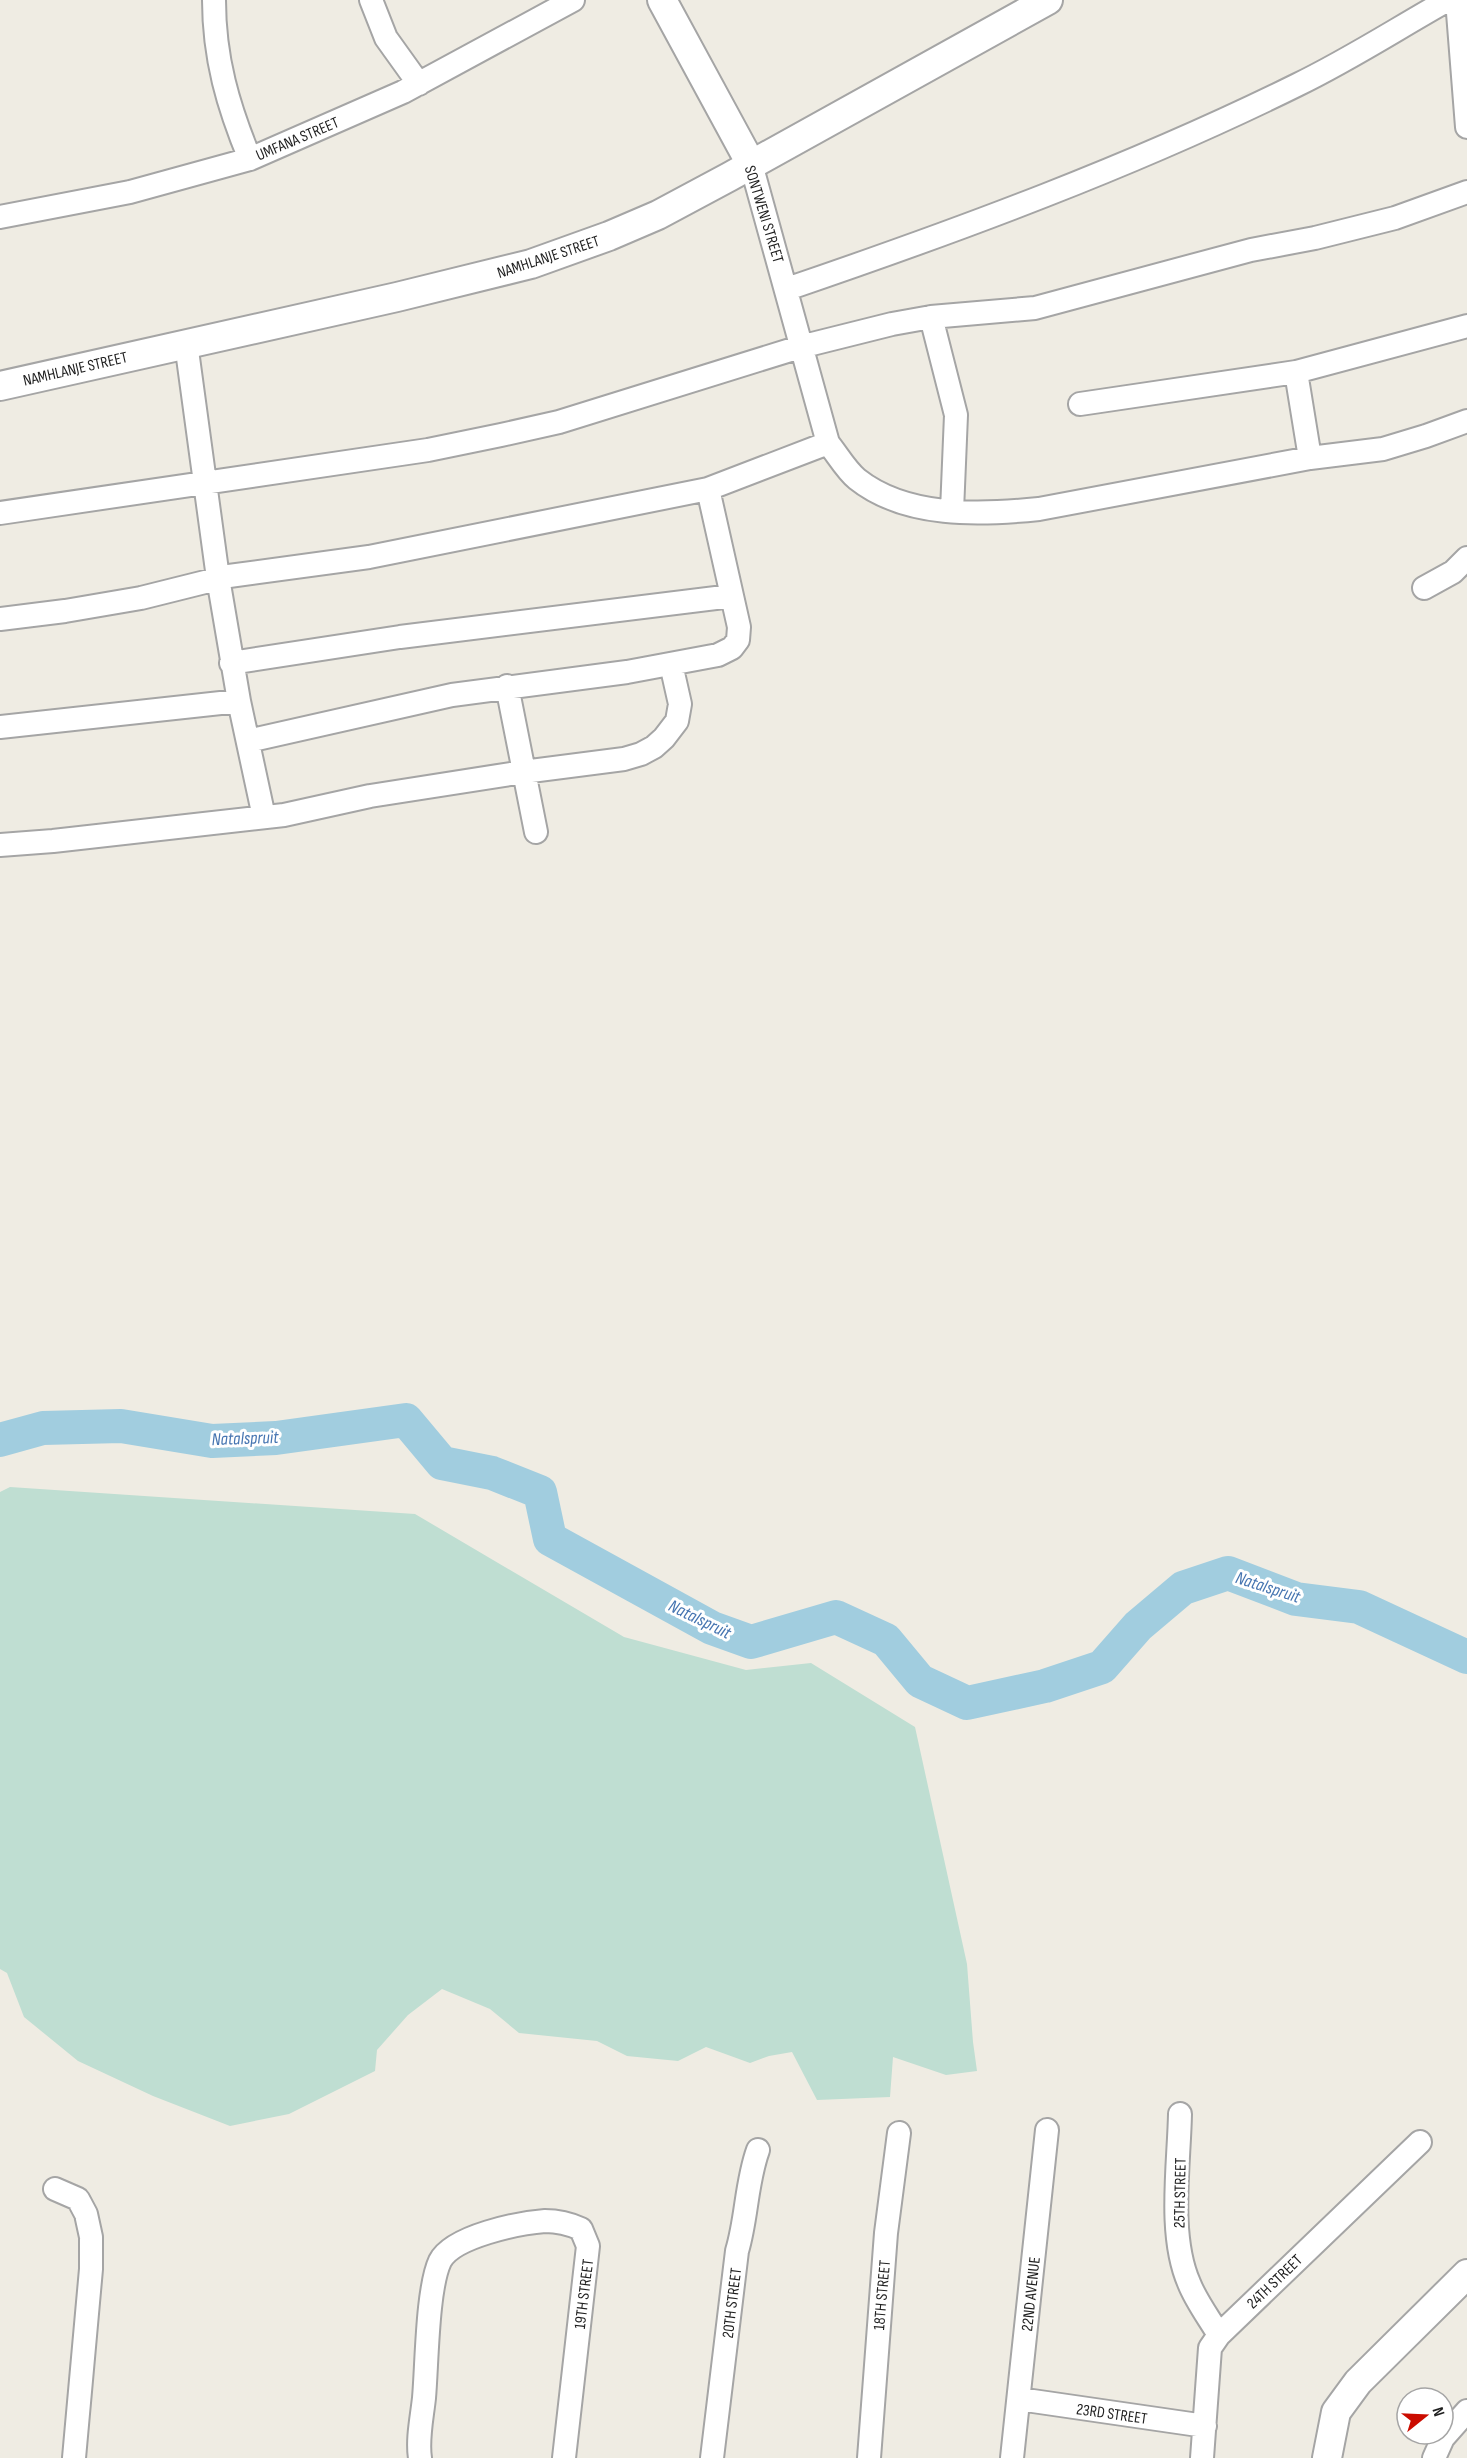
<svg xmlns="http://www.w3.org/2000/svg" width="1467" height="2458" font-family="'Sofia Sans Condensed',sans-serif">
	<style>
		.wetland { fill: #bfded2 }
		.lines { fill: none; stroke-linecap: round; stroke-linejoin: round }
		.river { stroke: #a1cddf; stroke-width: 34 }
		.minor-casing { stroke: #a5a5a5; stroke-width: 26 }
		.tertiary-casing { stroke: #a5a5a5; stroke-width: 32 }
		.minor { stroke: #fff; stroke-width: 22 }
		.tertiary { stroke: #fff; stroke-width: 28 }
		.labels { text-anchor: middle; stroke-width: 6; stroke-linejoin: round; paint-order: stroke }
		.street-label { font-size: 16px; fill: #1e1e1e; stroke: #fff }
		.water-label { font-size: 18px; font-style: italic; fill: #4675b1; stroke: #fff }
	</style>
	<rect width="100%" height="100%" fill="#efece3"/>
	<path class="wetland" d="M10,1487L415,1514L624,1637L746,1670L811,1663L915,1727L967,1964L973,2042L977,2071L946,2075L893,2057L890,2097L817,2100L792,2052L769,2056L750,2063L706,2047L678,2061L627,2056L597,2041L519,2033L490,2009L442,1989L408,2015L377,2050L375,2071L289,2114L230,2126L153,2096L78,2061L24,2017L7,1973L0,1969V1492Z"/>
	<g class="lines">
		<path class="river" d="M0,1440L43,1428L121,1426L212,1441L276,1438L406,1420L442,1463L492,1473L540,1492L550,1539L712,1628L751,1642L836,1617L886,1640L920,1681L967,1703L1045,1686L1102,1667L1138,1626L1183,1588L1228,1573L1296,1599L1359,1607L1467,1657"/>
		<defs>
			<path id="minor" d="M214,0C214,58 228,106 250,159
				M371,0L386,38L419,84
				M1457,0L1467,127
				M751,164L828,443C837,454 846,470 857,479C906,518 980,515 1039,509L1310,458L1383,449L1426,436L1467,421
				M0,217L130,192L250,159L403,92L573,0
				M787,289C960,230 1133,166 1297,85C1349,60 1398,28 1448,0
				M931,317L956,415L952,511
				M186,343L218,578L239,701
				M1296,372L1310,458
				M1080,404L1296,372L1467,326
				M0,513L428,450L501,435L559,422L800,347L892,324L931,317L1035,308L1251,250L1315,238L1395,218L1467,192
				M1424,588L1453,572L1467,558
				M0,619L65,611L141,598L229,576L369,557L708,489L828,443
				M231,663L400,637L732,596
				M507,686L536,832
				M0,727L239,701L264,817
				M248,741L452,695L627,672L718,655L732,648L738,640L739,627L708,489
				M0,845L53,841L284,815L370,796L523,772L624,759L641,754L654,747L664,738L677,721L680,704L671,664
				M1180,2114C1179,2165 1168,2235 1189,2283C1196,2301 1209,2318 1219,2335
				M55,2189L78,2199L86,2214L91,2237V2269L74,2458
				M1019,2399L1205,2426
				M420,2458C417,2439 422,2417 424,2398C427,2364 427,2289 440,2261C453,2236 519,2223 545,2221C558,2221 570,2224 581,2229L588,2246L564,2458
				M712,2458L737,2251C747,2218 746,2183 758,2150
				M869,2458L886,2233L899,2133
				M1012,2458L1047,2130
				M1202,2458L1210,2348L1219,2335L1420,2142
				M1434,2458L1443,2438L1467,2411"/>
			<path id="tertiary" d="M662,0L751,164
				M0,386L397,297L531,264L609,236L658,215L729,177L1048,0
				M1327,2458L1336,2412L1358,2382L1467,2274"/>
		</defs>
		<use href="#minor" class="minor-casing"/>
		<use href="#tertiary" class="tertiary-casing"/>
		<use href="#minor" class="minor"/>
		<use href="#tertiary" class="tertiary"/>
	</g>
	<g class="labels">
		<g class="street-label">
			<text transform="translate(297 138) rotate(-23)" y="6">UMFANA STREET</text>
			<text transform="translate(765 214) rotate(73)" y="6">SONTWENI STREET</text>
			<text transform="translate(548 256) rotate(-18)" y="6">NAMHLANJE STREET</text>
			<text transform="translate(75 368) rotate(-13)" y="6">NAMHLANJE STREET</text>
			<text transform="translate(1179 2193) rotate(-89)" y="6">25TH STREET</text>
			<text transform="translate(1274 2281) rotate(-44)" y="6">24TH STREET</text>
			<text transform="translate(583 2294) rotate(-83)" y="6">19TH STREET</text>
			<text transform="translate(1030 2294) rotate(-84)" y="6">22ND AVENUE</text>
			<text transform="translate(881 2295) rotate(-85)" y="6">18TH STREET</text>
			<text transform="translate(731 2303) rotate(-83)" y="6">20TH STREET</text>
			<text transform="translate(1112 2413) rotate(8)" y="6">23RD STREET</text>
		</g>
		<g class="water-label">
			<text transform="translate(245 1438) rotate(-2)" y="6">Natalspruit</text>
			<text transform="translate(1268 1587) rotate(18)" y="6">Natalspruit</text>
			<text transform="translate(700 1619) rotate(26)" y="6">Natalspruit</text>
		</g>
	</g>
	<g transform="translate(1425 2416) rotate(72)"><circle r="28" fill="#ffffff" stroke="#a5a5a5" stroke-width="1.5"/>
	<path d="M0-4.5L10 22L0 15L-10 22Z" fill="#cb0c00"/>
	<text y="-9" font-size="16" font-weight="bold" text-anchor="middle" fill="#1e1e1e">N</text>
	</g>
</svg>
